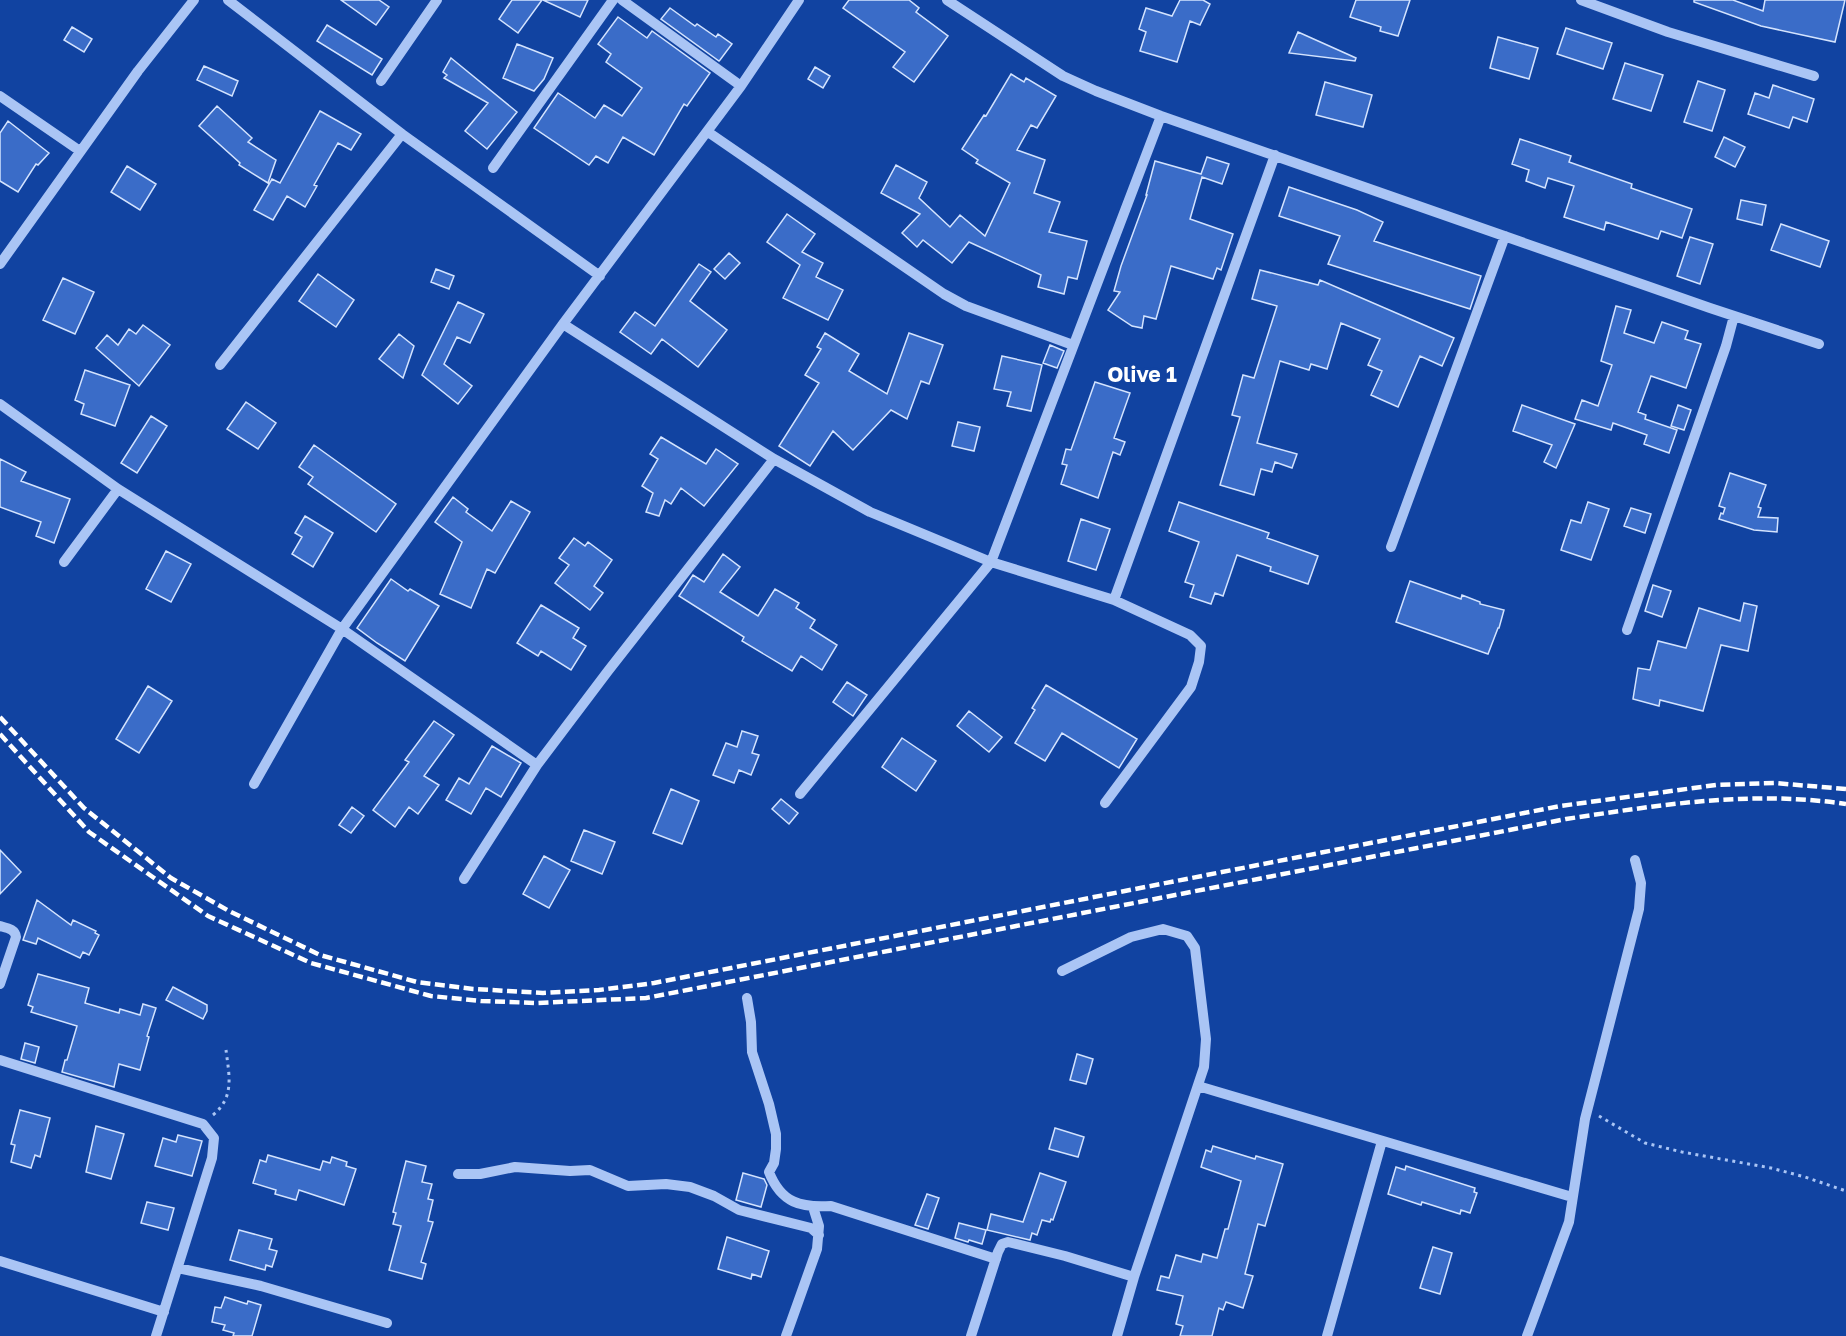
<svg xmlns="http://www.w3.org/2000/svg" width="1846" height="1336" font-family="'Golos Text',sans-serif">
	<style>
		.building { fill: #3a6cc8; stroke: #d3e3fe; stroke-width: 1.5 }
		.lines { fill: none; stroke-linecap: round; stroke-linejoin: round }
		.path { stroke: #aac5f5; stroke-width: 3; stroke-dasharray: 3 4.5; stroke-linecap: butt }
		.minor { stroke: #aac5f5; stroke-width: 10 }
		.rail { stroke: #fff; stroke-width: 4.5; stroke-dasharray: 10 4.5; stroke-linecap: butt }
		.labels { text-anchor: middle; stroke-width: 5; stroke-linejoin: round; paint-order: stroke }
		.quarter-label { font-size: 21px; font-weight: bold; fill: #fff; stroke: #1143a1 }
	</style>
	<rect width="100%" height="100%" fill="#1143a1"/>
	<path class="building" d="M341,0H379L389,7L376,25Z
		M512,0H542L518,33L499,19Z
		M543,0H588L580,17Z
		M849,0H909L919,8L916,12L948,36L914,82L893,67L905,52L843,8Z
		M1180,0H1203L1210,4L1200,25L1190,21L1177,62L1140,51L1146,32L1139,29L1146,8L1172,16Z
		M1356,0H1410L1398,36L1380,31L1381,27L1350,17Z
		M1694,0H1733L1763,11L1765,0H1845L1835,42L1761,26L1694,2Z
		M670,8L695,26L697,24L716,37L718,34L732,44L720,60L719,61L661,19Z
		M618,17L647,38L652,31L710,73L687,106L684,104L654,155L623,137L608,163L596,156L589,165L534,128L558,93L595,118L604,105L622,116L642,88L606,62L611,54L598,44Z
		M327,25L382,59L372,75L317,41Z
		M72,27L92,39L84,52L64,40Z
		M1566,28L1612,43L1603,69L1557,54Z
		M1298,32L1356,58L1355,61L1289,53Z
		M1498,37L1538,48L1529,79L1490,68Z
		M517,44L553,58L544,79L534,91L503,78Z
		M451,58L517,112L487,149L465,131L488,103L444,78L447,75L443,72Z
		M1625,63L1663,75L1651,111L1613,99Z
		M204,66L238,81L232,96L197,80Z
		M815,67L830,76L823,88L808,79Z
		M1011,74L1024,82L1026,78L1056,96L1037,128L1031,125L1017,150L1045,160L1034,193L1060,202L1049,232L1087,241L1077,279L1068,277L1064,294L1038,287L1041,275L969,242L952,263L923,240L917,247L902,233L920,214L881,193L896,165L927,182L919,198L950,227L960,215L985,236L1010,183L976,163L978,160L962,149L984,115L986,116Z
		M1698,81L1725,90L1712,131L1684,122Z
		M1325,82L1372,95L1363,127L1316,115Z
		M1773,85L1814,99L1807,122L1793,117L1789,128L1748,114L1755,93L1769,98Z
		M217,106L252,138L248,142L276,160L268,183L239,165L240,163L199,126Z
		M320,111L361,134L351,150L338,143L314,185L317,186L305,207L287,196L273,220L254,210L272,179L280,183Z
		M8,121L49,153L38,165L36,164L18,192L0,181V133Z
		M1724,137L1745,147L1735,167L1715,157Z
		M1520,139L1571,156L1569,162L1632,184L1631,188L1692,209L1682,238L1661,231L1658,239L1606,222L1604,230L1564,217L1574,186L1548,178L1545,188L1526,181L1529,170L1512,164Z
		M1207,157L1229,164L1222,184L1202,177L1190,219L1233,234L1221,270L1217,268L1213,279L1171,266L1156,319L1144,316L1142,328L1132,326L1108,310L1120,292L1114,291L1121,266L1147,195H1146L1155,161L1201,174Z
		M127,166L156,184L140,210L111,192Z
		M1289,187L1357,210L1383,222L1374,241L1481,276L1470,309L1328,264L1340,236L1279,216Z
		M1741,200L1766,205L1762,225L1737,219Z
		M787,214L815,234L802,252L823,263L816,277L843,290L828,320L783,298L800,265L767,242Z
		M1781,224L1829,241L1820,267L1771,250Z
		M1690,237L1713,244L1700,284L1677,276Z
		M729,253L740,263L725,279L714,269Z
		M699,264L711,272L690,301L727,330L698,367L662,339L651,354L620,332L635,312L655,326Z
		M436,269L454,276L449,289L431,282Z
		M1260,270L1318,285L1320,280L1454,338L1442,366L1420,356L1398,407L1371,395L1382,371L1368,365L1380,339L1341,323L1327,369L1311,364L1309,370L1280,361L1257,443L1297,454L1292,468L1275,462L1272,472L1261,469L1254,495L1220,485L1240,417L1232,415L1243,375L1254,378L1277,306L1252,299Z
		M318,274L354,300L336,327L299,301Z
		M63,278L94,292L75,334L43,320Z
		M458,302L484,314L470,343L457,337L444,364L472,386L458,404L422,375Z
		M1616,306L1631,310L1624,333L1654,343L1662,322L1688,331L1685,339L1701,344L1686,388L1651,376L1638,412L1646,415L1645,419L1677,430L1669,453L1644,444L1647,435L1613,423L1611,430L1575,419L1582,400L1598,406L1612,365L1601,361Z
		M143,325L170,345L139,386L96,348L107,335L118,345L129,329L136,334Z
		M825,333L859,354L849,371L887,394L909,333L943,345L929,384L921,381L907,419L891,410L853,450L833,431L810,466L779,446L819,383L805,375L821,349L817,347Z
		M399,334L414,346L403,378L379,359Z
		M1050,345L1064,351L1057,368L1043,363Z
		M1002,356L1042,365L1031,411L1007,406L1011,392L994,389Z
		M85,370L130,385L115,426L81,414L84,404L75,400Z
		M1095,382L1130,393L1114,438L1125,442L1120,455L1113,452L1098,498L1061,484L1067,465L1062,464L1066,449L1071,450Z
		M246,402L276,423L258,449L227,429Z
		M1522,405L1575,424L1556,468L1544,462L1552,445L1513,431Z
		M1678,405L1691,410L1684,430L1671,426Z
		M151,416L167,426L137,473L121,463Z
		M958,422L980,427L974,451L952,446Z
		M661,437L706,464L716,449L738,464L704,506L681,488L671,504L665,500L659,516L646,512L653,493L642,486L658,459L650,454Z
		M314,445L396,504L376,532L308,484L313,477L299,467Z
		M0,459L26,472L21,481L70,499L54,543L36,536L41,522L0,507Z
		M1730,473L1766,485L1758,507L1761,508L1758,517L1778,518L1777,532L1754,530L1719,519L1721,513L1723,514L1725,508L1719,506Z
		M453,497L468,509L466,512L492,531L511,501L530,512L495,573L487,569L471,608L440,594L462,542L435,522Z
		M1179,502L1269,533L1267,538L1318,556L1308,584L1270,571L1271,567L1237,555L1223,596L1215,593L1211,604L1190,597L1194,585L1185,582L1199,542L1169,531Z
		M1588,502L1609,509L1591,560L1561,550L1571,520L1581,523Z
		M1631,508L1651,514L1645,533L1624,526Z
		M305,516L333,533L313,567L292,554L302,537L295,533Z
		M1081,519L1110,529L1096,570L1068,561Z
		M574,538L585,546L588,542L612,560L594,586L603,593L590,610L555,583L569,565L559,558Z
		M166,551L191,564L171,602L146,589Z
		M723,554L740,567L720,592L758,616L775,589L799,603L796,608L815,620L810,628L837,645L822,670L801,656L792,671L742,641L744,637L679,596L693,575L704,582Z
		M391,579L408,591L410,589L439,606L405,661L377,643L357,628Z
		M1410,581L1461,599L1462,595L1480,602V604L1504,610L1499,628H1498L1488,654L1396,622Z
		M1653,585L1671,591L1662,617L1645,611Z
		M1744,603L1757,606L1748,651L1721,645L1703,711L1660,700L1659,706L1633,699L1638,668L1650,670L1658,641L1686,648L1699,608L1740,621Z
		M541,605L579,628L573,638L586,646L571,670L541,651L538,656L517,643Z
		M847,682L867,695L853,716L833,702Z
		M1046,685L1137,739L1119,768L1062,733L1045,761L1015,743L1035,710L1032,708Z
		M148,686L172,701L139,753L116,739Z
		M969,711L1002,737L989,752L957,726Z
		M434,721L454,735L424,776L439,785L418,814L409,807L395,827L373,810L409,762L405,760Z
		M742,731L758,736L752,753L759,755L751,775L739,770L734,783L713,775L726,743L737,747Z
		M902,738L936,761L916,791L882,767Z
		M492,746L521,763L501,797L486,788L471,814L446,800L459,778L469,784Z
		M671,789L699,801L682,844L653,833Z
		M781,799L798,813L789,824L772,809Z
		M352,807L364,816L351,833L339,825Z
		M584,830L615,842L602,874L571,861Z
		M0,850L21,872L0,894Z
		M544,856L570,870L549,908L523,894Z
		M37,900L71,925L73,920L96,931L95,933L99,935L89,955L83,952L80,958L38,938L36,944L23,940Z
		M38,974L89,988L85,1003L119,1013L120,1009L140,1015L143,1004L156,1008L147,1036L149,1037L140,1070L119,1064L114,1087L62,1072L65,1060H67L77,1026L31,1012L33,1007L28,1005Z
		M173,987L207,1005V1011L203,1019L166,1000Z
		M25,1043L39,1047L35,1063L21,1059Z
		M1077,1054L1093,1059L1086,1084L1070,1080Z
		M20,1110L50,1118L40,1157L35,1155L31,1168L11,1162L15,1145L11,1144Z
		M96,1126L124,1134L111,1179L86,1172Z
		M1055,1128L1084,1137L1078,1157L1049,1149Z
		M178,1135L202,1141L192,1176L155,1166L163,1138L176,1142Z
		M1213,1146L1255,1159L1256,1156L1283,1164L1265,1226L1258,1224L1245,1274L1253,1276L1243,1308L1226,1302L1223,1310L1219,1308L1212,1336H1180L1183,1326L1176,1324L1183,1296L1157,1290L1161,1276L1169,1278L1176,1255L1201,1262L1203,1254L1217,1258L1225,1229H1228L1241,1181L1201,1167L1206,1150L1211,1152Z
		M268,1155L320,1170L323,1161L330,1163L332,1157L347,1162L346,1166L356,1169L344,1205L299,1190L296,1200L275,1194L276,1190L253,1183L260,1160L266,1162Z
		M406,1161L426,1166L422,1182L432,1184L428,1199L433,1200L428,1221L433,1222L421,1262L426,1264L422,1279L389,1270L401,1226L393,1224L396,1213L393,1212Z
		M1406,1166L1475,1188L1474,1192L1477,1193L1470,1213L1461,1210L1460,1214L1422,1202L1421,1205L1388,1194L1396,1167L1405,1170Z
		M743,1173L764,1179L767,1185L761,1207L736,1200Z
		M1040,1173L1066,1182L1053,1220L1051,1219L1050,1222L1042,1220L1037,1235L1032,1233L1030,1240L987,1230L991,1214L1023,1222Z
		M927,1194L939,1198L928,1229L915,1225Z
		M147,1202L174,1208L168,1230L141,1223Z
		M959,1223L986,1230L982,1244L969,1240L968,1242L955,1238Z
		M239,1230L272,1239L269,1249L277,1251L272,1267L266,1265L265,1270L230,1260Z
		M727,1237L769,1251L761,1277L752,1274L751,1279L718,1269Z
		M1433,1247L1452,1253L1440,1294L1420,1288Z
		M225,1297L247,1304L248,1301L261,1305L252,1336H233L234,1333L223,1330L225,1325L212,1322L215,1307L221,1308Z"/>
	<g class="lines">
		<path class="path" d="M213,1115C235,1097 229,1075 226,1050
			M1599,1116L1645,1143L1682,1152L1771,1168L1805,1177L1846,1191"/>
		<path class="minor" d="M228,0L402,134L600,276
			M622,0L741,86
			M947,0L1063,76L1096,91L1161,116L1710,308L1819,344
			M1581,0L1668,32L1814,76
			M381,81L437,0
			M0,96L80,151
			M708,132L944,294L966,306L1073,345
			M493,168L613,0
			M0,264L138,71L194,0
			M563,324L774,459L870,512L991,562L1114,600L1190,635L1201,646L1199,662L1191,687L1105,803
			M220,365L402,134
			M0,404L118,489L342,629L537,765
			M1391,547L1505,236
			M64,562L118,489
			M1114,600L1275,155
			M1627,630L1726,346L1734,316
			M254,784L342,629L563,324L741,86L799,0
			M800,794L991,562L1161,116
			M464,879L537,765L608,671L774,459
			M0,926C7,928 15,929 16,937L0,984
			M1062,971L1131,937L1163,929L1187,936L1195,948L1206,1039L1204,1067L1134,1277L1117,1336
			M747,998L751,1022L752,1052L769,1104L776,1134V1149L774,1163L769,1172C781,1203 801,1208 831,1206L996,1259
			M0,1060L203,1124L214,1138L212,1158L156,1336
			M1198,1086L1572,1197
			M458,1174H480L515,1167L570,1171L590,1170L628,1186L666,1184L690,1187L714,1196L739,1210L811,1228L819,1235
			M0,1261L164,1312
			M178,1268L261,1286L387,1323
			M786,1336L817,1249L819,1226L813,1207
			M971,1336L998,1252L1002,1244L1008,1242L1065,1256L1134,1277
			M1327,1336L1382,1141
			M1527,1336L1569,1222L1585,1119L1639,909L1641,883L1635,860"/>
		<path class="rail" d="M0,717L84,808L171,878L229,911L320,955L417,982L473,989L543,993L599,990L654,983L1560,806L1716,785L1774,783L1846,789
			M0,734L89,832L208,916L311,963L431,996L481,1001L537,1003L646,998L1566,819C1660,805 1750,790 1846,804"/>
	</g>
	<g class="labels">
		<g class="quarter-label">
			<text x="1142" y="382">Olive 1</text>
		</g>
	</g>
</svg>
